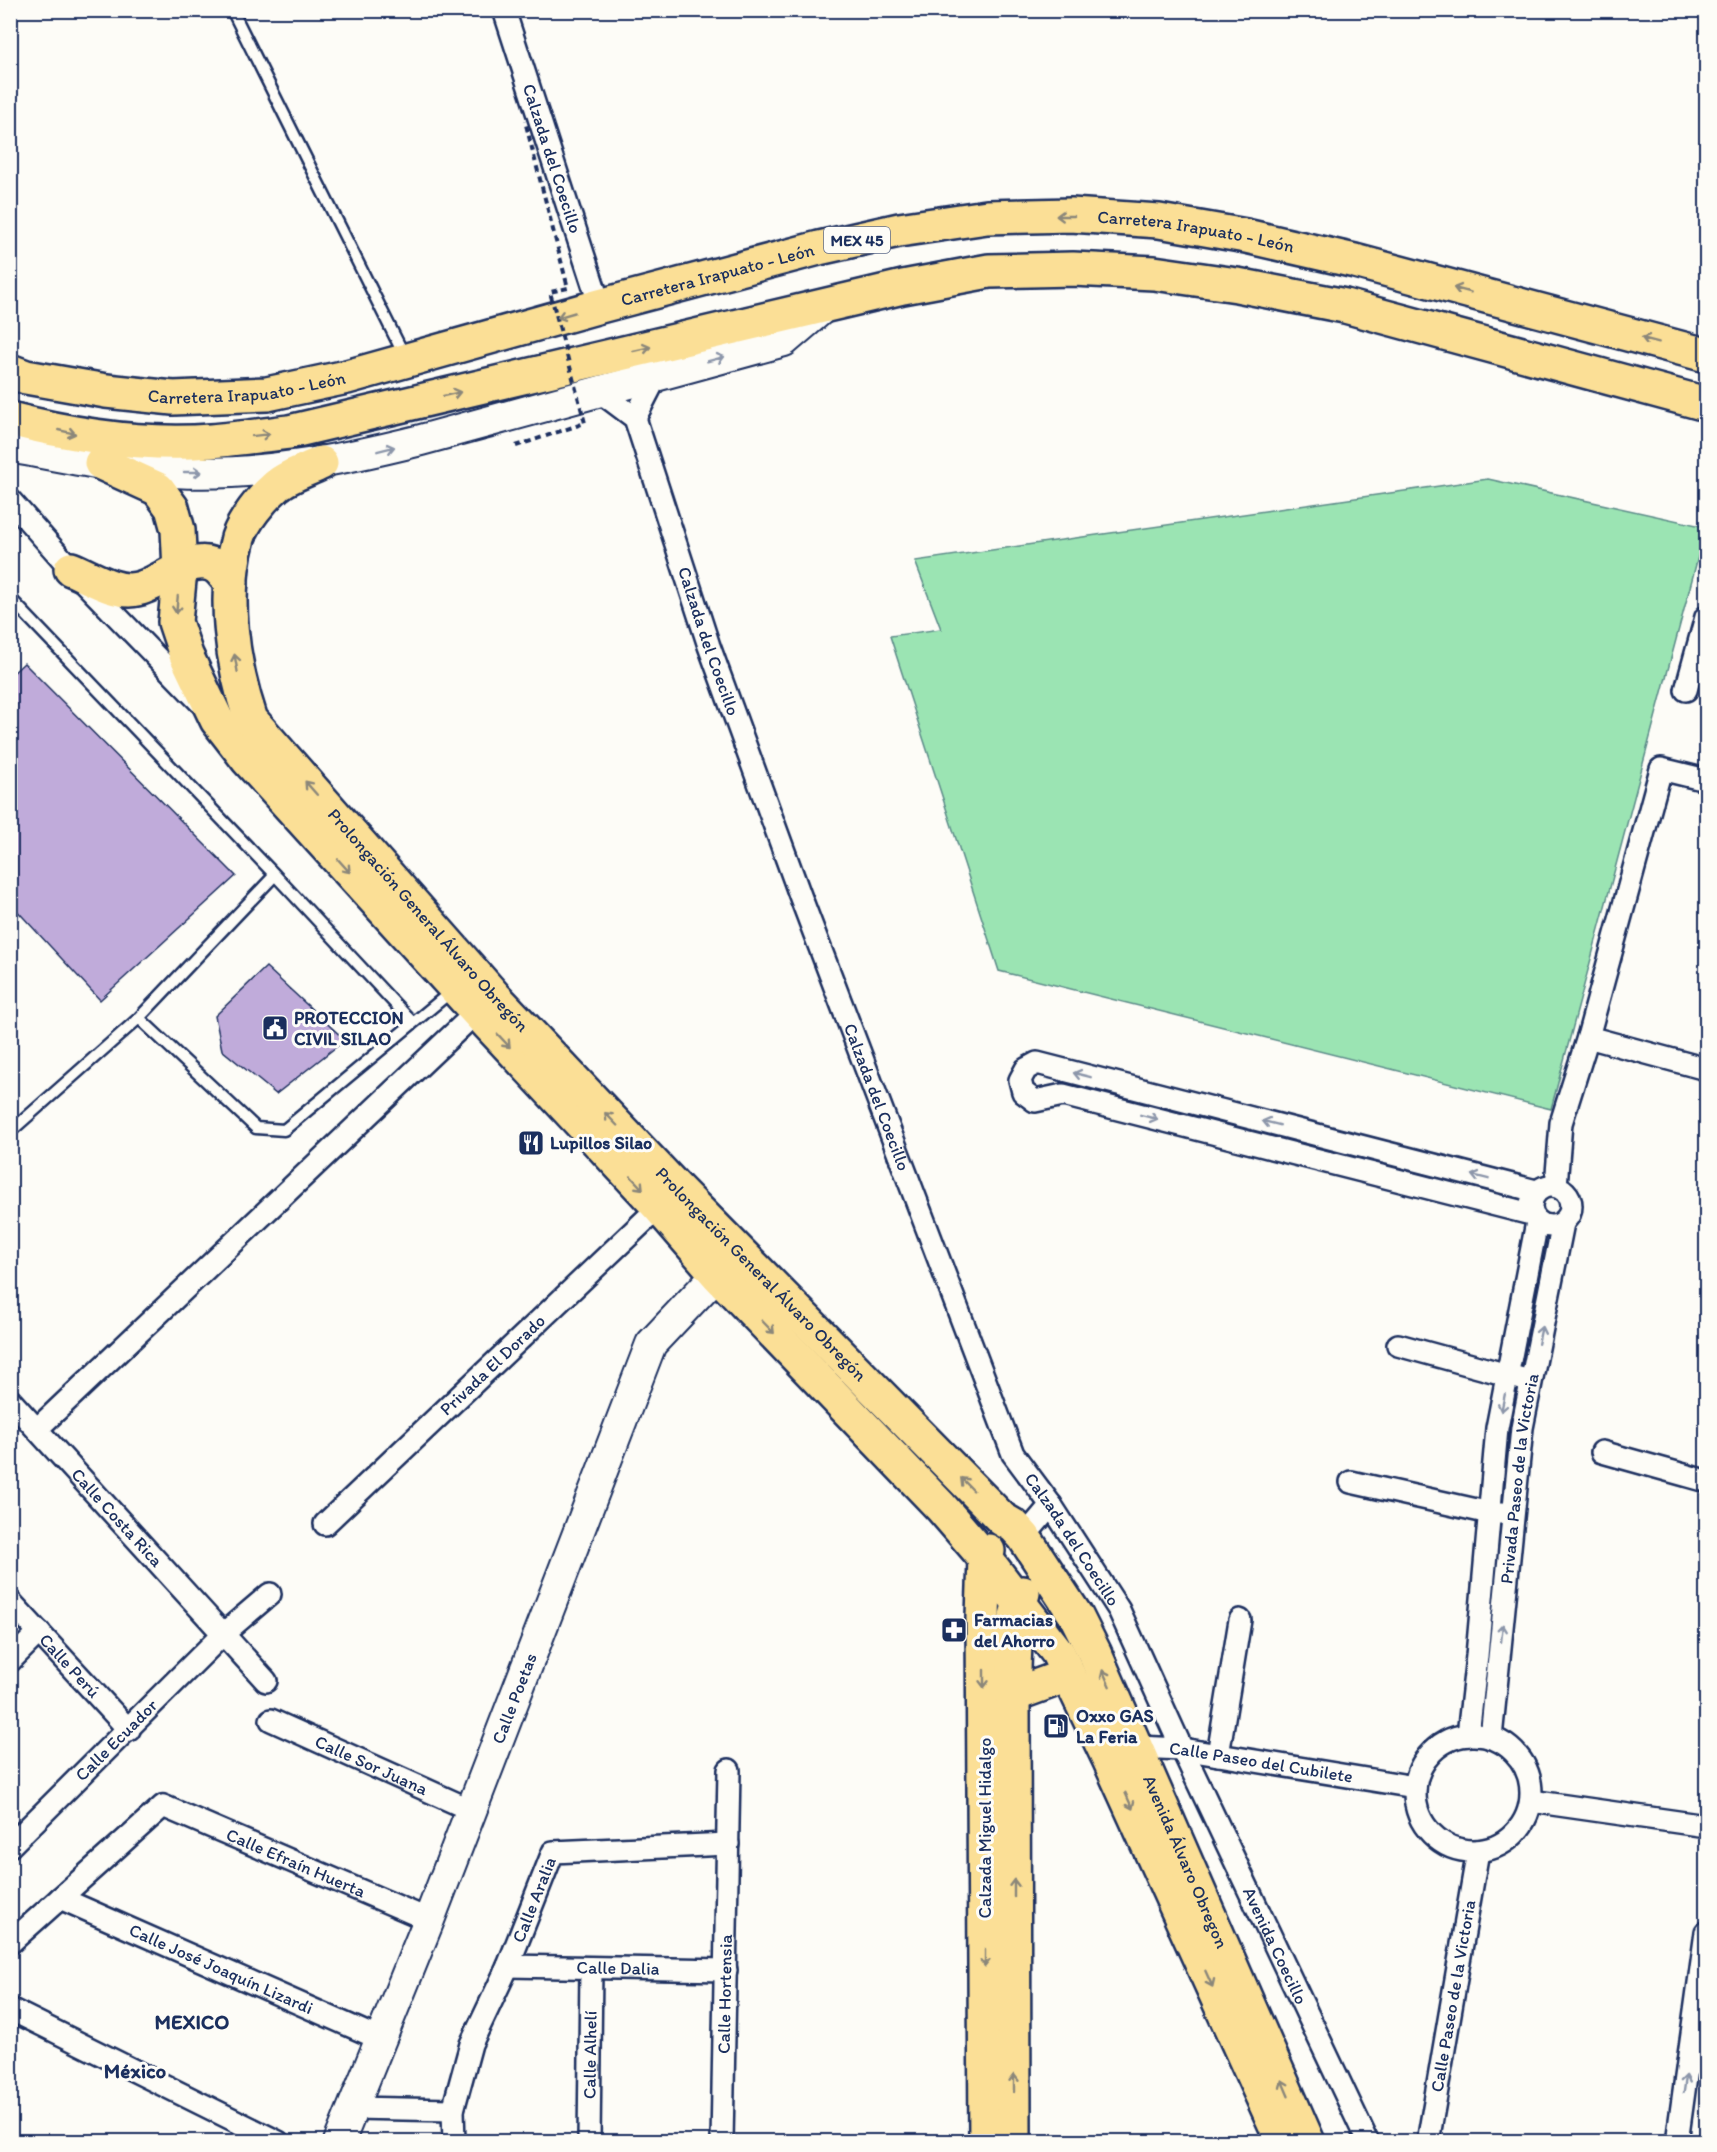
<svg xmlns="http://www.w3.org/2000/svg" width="1717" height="2152" font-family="Itim,sans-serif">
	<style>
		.green { fill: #9be4b3; stroke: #5b8a88; stroke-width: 1.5 }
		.building { fill: #c0abda; stroke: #1b2f5e; stroke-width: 1.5 }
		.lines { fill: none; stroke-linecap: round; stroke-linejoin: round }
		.lane-casing { stroke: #1b2f5e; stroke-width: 15 }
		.street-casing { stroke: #1b2f5e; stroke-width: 26 }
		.secondary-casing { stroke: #1b2f5e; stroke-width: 34 }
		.primary-casing { stroke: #1b2f5e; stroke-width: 38 }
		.highway-casing { stroke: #1b2f5e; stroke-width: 38 }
		.lane { stroke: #fdfcf7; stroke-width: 10 }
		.street { stroke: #fdfcf7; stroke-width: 21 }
		.secondary { stroke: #fdfcf7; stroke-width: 30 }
		.primary { stroke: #fbdf96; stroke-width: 33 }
		.highway { stroke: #fbdf96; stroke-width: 33 }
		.path-bridge { stroke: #1b2f5e; stroke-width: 4; stroke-dasharray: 6 4.5; stroke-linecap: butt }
		.oneway { stroke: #8b877a }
		.oneway2 { stroke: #8c96aa }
		.labels { text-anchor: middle; stroke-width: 6; stroke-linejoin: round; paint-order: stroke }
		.shield { fill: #fdfcf7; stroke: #5f6c8c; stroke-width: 1.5 }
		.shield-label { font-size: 16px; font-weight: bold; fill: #1b2f5e }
		.street-label { font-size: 18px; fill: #1b2f5e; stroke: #fdfcf7 }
		.poi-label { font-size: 18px; font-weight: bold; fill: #1b2f5e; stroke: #fdfcf7; text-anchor: start }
		.quarter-label { font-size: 21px; font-weight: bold; fill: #1b2f5e; stroke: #fdfcf7 }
	</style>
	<rect width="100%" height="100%" fill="#fdfcf7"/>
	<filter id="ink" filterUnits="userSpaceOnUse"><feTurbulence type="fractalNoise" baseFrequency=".0167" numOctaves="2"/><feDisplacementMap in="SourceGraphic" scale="12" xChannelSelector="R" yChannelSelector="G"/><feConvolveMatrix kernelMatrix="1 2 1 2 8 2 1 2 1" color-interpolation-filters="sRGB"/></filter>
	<g filter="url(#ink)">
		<path class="green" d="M1488,479L1706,527L1551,1109L999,971L890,636L941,629L915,561Z"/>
		<path class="building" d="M24,663L236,876L100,1000L10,903V676Z
			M266,967L345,1040L276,1094L222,1050L215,1016Z"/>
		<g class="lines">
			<defs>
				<path id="lane" d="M232,10L405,357
					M10,598L275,875
					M139,1018L256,1128L284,1130L453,990
					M10,1132L139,1018L275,875L413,1023"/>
				<g id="street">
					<path id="s1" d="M504,10L600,306"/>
					<path id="s2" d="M599,391L635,418L709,646L801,898L1013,1454L1051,1505L1119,1610L1182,1749L1368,2142"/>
					<path d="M635,418L657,375"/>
					<path d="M10,500L71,569L200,702"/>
					<path d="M1686,690L1706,617"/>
					<path d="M1588,1037L1706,1069"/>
					<circle cx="1551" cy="1206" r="20"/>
					<path d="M1556,1186L1561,1123L1588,1037L1661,769L1706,780"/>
					<path d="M1531,1214L1063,1095L1035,1101L1023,1092L1020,1080L1026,1069L1037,1063L1536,1191"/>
					<path d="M1398,1345L1522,1379"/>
					<path id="s3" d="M10,1400L266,1681"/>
					<path d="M37,1429L485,1004"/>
					<path d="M1602,1452L1706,1481"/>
					<path d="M1351,1482L1490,1513H1503"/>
					<path id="s4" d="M325,1524L659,1207"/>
					<path d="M1024,1537L1051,1505"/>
					<path id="s5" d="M10,1601L129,1730"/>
					<path d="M10,1661L39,1632"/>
					<path id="s6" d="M271,1720L471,1810"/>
					<path d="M1468,1735L1477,1656L1497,1428L1537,1222"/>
					<circle cx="1473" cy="1793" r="58"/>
					<path id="s7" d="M1491,1738L1522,1428L1563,1223"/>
					<path id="s8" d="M1128,1751L1137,1747L1182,1749L1415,1787"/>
					<path d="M1218,1755L1240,1620"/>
					<path d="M1531,1801L1706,1826"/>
					<path id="s9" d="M10,1846L223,1634L270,1594"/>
					<path id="s10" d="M60,1898L380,2039"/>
					<path id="s11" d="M10,1943L163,1806L429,1920"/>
					<path id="s12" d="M508,1966L726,1970"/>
					<path d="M10,2009L278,2142"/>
					<path d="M352,2108L453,2110"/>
					<path id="s13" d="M454,2142L453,2110L471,2044L508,1966L553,1852L728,1844"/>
					<path id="s14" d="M589,2142L591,1968"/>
					<path id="s15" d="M722,2142L729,1770"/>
					<path id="s16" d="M1428,2142L1478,1851"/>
					<path d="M1677,2142L1706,1932"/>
				</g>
				<g id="secondary">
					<path d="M10,447C64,457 119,469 173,472C257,477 341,460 421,440L784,341L826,305"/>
					<path id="s17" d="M339,2142L429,1920L651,1344L717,1274"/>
				</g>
				<g id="primary">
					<path d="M101,463L158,489L172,508L178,530L180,570L175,622L186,655L217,720L248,760L477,1012L659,1207L717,1274L941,1507L985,1558L1058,1653L1109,1759L1283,2142"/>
					<path id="s18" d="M321,463C307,470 287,476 276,486C261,499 244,520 238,538C222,596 232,664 251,720L494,996L678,1190L1002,1519L1014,1526L1024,1537L1076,1616L1095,1654L1308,2142"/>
					<path d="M71,569C91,577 116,594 137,589C161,585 196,548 219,569C223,573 227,578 231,583"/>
					<path d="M1013,1695L1068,1675"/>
					<path d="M986,2142L983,1616L985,1558L988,1551"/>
					<path d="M1014,2142L1013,1695L1016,1616L1023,1593"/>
				</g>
				<g id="highway">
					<path id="s19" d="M10,371L26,377L106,391L173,398L267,394L347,377L600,306L819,248L899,230L987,217L1071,215L1159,221L1246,236L1355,261L1706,355"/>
					<path d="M10,419C76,436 143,446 211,441C237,439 263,435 289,432L903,287L989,271L1073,269L1154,273L1237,285L1345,306L1706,404"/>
				</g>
			</defs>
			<use href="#lane" class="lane-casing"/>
			<use href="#street" class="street-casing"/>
			<use href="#secondary" class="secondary-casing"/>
			<use href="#primary" class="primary-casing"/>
			<use href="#highway" class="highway-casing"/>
			<use href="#lane" class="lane"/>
			<use href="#street" class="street"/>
			<use href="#secondary" class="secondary"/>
			<use href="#primary" class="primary"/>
			<use href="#highway" class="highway"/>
			<path class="path-bridge" d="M516,446L585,423L550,292L568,288L525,121"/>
		</g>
		<defs><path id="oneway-shaft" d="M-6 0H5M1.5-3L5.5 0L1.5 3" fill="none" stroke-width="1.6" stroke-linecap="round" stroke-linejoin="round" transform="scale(1.5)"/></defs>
		<g class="oneway">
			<use href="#oneway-shaft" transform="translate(1065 216) rotate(180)"/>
			<use href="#oneway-shaft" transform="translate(1462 290) rotate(-165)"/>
			<use href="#oneway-shaft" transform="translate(566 315) rotate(164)"/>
			<use href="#oneway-shaft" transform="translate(1650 340) rotate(-165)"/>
			<use href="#oneway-shaft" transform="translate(642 349) rotate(-13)"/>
			<use href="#oneway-shaft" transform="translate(452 394) rotate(-13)"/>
			<use href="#oneway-shaft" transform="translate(67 432) rotate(13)"/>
			<use href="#oneway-shaft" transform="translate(261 435) rotate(-7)"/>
			<use href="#oneway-shaft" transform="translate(177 605) rotate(95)"/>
			<use href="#oneway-shaft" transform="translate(236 663) rotate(-100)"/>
			<use href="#oneway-shaft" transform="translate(311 788) rotate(-131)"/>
			<use href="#oneway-shaft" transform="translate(344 866) rotate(48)"/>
			<use href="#oneway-shaft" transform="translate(504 1041) rotate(47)"/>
			<use href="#oneway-shaft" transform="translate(611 1119) rotate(-134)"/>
			<use href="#oneway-shaft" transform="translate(637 1183) rotate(47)"/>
			<use href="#oneway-shaft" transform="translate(768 1327) rotate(46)"/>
			<use href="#oneway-shaft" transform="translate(967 1484) rotate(-134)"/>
			<use href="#oneway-shaft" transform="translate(1106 1678) rotate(-114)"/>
			<use href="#oneway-shaft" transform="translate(984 1679) rotate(90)"/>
			<use href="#oneway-shaft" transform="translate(1129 1801) rotate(66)"/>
			<use href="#oneway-shaft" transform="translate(1014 1888) rotate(-90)"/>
			<use href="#oneway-shaft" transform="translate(985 1958) rotate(90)"/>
			<use href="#oneway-shaft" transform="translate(1209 1979) rotate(66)"/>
			<use href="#oneway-shaft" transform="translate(1014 2083) rotate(-90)"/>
			<use href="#oneway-shaft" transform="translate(1285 2088) rotate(-113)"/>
		</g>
		<g class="oneway2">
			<use href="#oneway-shaft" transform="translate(716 359) rotate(-15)"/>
			<use href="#oneway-shaft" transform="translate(386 449) rotate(-14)"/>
			<use href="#oneway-shaft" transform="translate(193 472)"/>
			<use href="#oneway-shaft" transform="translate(1082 1075) rotate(-166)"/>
			<use href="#oneway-shaft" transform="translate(1149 1117) rotate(14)"/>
			<use href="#oneway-shaft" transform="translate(1271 1123) rotate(-166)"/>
			<use href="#oneway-shaft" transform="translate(1480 1177) rotate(-166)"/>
			<use href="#oneway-shaft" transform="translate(1540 1335) rotate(-78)"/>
			<use href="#oneway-shaft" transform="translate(1503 1403) rotate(102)"/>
			<use href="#oneway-shaft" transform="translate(1502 1633) rotate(-84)"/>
			<use href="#oneway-shaft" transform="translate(1685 2084) rotate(-82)"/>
		</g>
	</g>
	<defs>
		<symbol id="civic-square" viewBox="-11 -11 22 22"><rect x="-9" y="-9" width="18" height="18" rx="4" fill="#1b2f5e" stroke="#fdfcf7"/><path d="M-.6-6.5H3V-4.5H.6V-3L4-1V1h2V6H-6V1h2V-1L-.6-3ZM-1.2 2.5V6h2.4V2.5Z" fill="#fff"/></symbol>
		<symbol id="restaurant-square" viewBox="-11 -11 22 22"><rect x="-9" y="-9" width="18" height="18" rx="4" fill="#1b2f5e" stroke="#fdfcf7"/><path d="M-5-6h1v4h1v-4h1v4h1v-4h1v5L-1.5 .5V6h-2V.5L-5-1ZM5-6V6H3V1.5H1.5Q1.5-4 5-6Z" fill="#fff"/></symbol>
		<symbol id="pharmacy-square" viewBox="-11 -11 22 22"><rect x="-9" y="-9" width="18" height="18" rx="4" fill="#1b2f5e" stroke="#fdfcf7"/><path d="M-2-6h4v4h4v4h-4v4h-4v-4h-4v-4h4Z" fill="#fff"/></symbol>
		<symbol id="fuel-square" viewBox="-11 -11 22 22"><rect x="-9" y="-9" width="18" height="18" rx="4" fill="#1b2f5e" stroke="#fdfcf7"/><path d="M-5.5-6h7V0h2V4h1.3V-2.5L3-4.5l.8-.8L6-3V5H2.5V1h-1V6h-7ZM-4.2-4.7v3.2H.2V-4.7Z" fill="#fff"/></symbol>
	</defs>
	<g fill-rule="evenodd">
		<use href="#civic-square" x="260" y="1013" width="30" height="30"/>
		<use href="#restaurant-square" x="516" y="1128" width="30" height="30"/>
		<use href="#pharmacy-square" x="939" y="1615" width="30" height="30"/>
		<use href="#fuel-square" x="1041" y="1711" width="30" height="30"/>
	</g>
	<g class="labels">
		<rect class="shield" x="824" y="227" width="66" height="26" rx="4.5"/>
		<g class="shield-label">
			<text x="857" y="246">MEX 45</text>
		</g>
		<g class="street-label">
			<text dy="6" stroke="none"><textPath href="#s1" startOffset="156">Calzada del Coecillo</textPath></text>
			<text dy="6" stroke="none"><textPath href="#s19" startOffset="1212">Carretera Irapuato - León</textPath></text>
			<text dy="6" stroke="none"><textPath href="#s19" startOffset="726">Carretera Irapuato - León</textPath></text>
			<text dy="6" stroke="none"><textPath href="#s19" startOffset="240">Carretera Irapuato - León</textPath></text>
			<text dy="6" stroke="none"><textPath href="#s2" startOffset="280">Calzada del Coecillo</textPath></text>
			<text dy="6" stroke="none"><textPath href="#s18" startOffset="568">Prolongación General Álvaro Obregón</textPath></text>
			<text dy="6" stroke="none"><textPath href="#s2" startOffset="766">Calzada del Coecillo</textPath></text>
			<text dy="6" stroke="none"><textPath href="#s18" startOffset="1054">Prolongación General Álvaro Obregón</textPath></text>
			<text dy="6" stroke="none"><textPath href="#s4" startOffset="231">Privada El Dorado</textPath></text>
			<text dy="6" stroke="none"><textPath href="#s7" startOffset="261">Privada Paseo de la Victoria</textPath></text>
			<text dy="6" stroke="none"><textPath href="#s3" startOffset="159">Calle Costa Rica</textPath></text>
			<text dy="6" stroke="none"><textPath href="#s2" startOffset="1252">Calzada del Coecillo</textPath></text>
			<text dy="6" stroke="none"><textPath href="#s5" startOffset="88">Calle Perú</textPath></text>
			<text dy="6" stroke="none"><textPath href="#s17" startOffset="477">Calle Poetas</textPath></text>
			<text dy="6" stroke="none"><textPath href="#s9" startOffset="150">Calle Ecuador</textPath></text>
			<text dy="6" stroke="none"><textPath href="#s8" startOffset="135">Calle Paseo del Cubilete</textPath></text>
			<text dy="6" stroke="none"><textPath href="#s6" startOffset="110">Calle Sor Juana</textPath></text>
			<text transform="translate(985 1828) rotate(-90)" y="6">Calzada Miguel Hidalgo</text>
			<text dy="6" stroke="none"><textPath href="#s18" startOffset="1790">Avenida Álvaro Obregon</textPath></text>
			<text dy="6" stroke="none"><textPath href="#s11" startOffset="350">Calle Efraín Huerta</textPath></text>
			<text dy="6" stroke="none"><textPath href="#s13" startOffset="258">Calle Aralia</textPath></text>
			<text dy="6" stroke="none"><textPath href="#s2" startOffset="1707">Avenida Coecillo</textPath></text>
			<text dy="6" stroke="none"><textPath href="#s10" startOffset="176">Calle José Joaquín Lizardi</textPath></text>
			<text dy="6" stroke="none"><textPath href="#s12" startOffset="110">Calle Dalia</textPath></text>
			<text dy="6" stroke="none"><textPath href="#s15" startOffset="148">Calle Hortensia</textPath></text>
			<text dy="6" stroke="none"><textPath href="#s16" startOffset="148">Calle Paseo de la Victoria</textPath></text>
			<text dy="6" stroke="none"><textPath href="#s14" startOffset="87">Calle Alhelí</textPath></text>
		</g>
		<g class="poi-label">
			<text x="294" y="1024">PROTECCION<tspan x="294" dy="21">CIVIL SILAO</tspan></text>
			<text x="550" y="1149">Lupillos Silao</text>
			<text x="974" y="1626">Farmacias<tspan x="974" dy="21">del Ahorro</tspan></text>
			<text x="1076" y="1722">Oxxo GAS<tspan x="1076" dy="21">La Feria</tspan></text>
		</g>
		<g class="quarter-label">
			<text x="192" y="2029">MEXICO</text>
			<text x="135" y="2078">México</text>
		</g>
	</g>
	<rect width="1717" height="2152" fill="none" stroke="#fdfcf7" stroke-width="36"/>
	<rect x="18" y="18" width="1681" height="2116" fill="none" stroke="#1b2f5e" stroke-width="2" filter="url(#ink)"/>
</svg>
